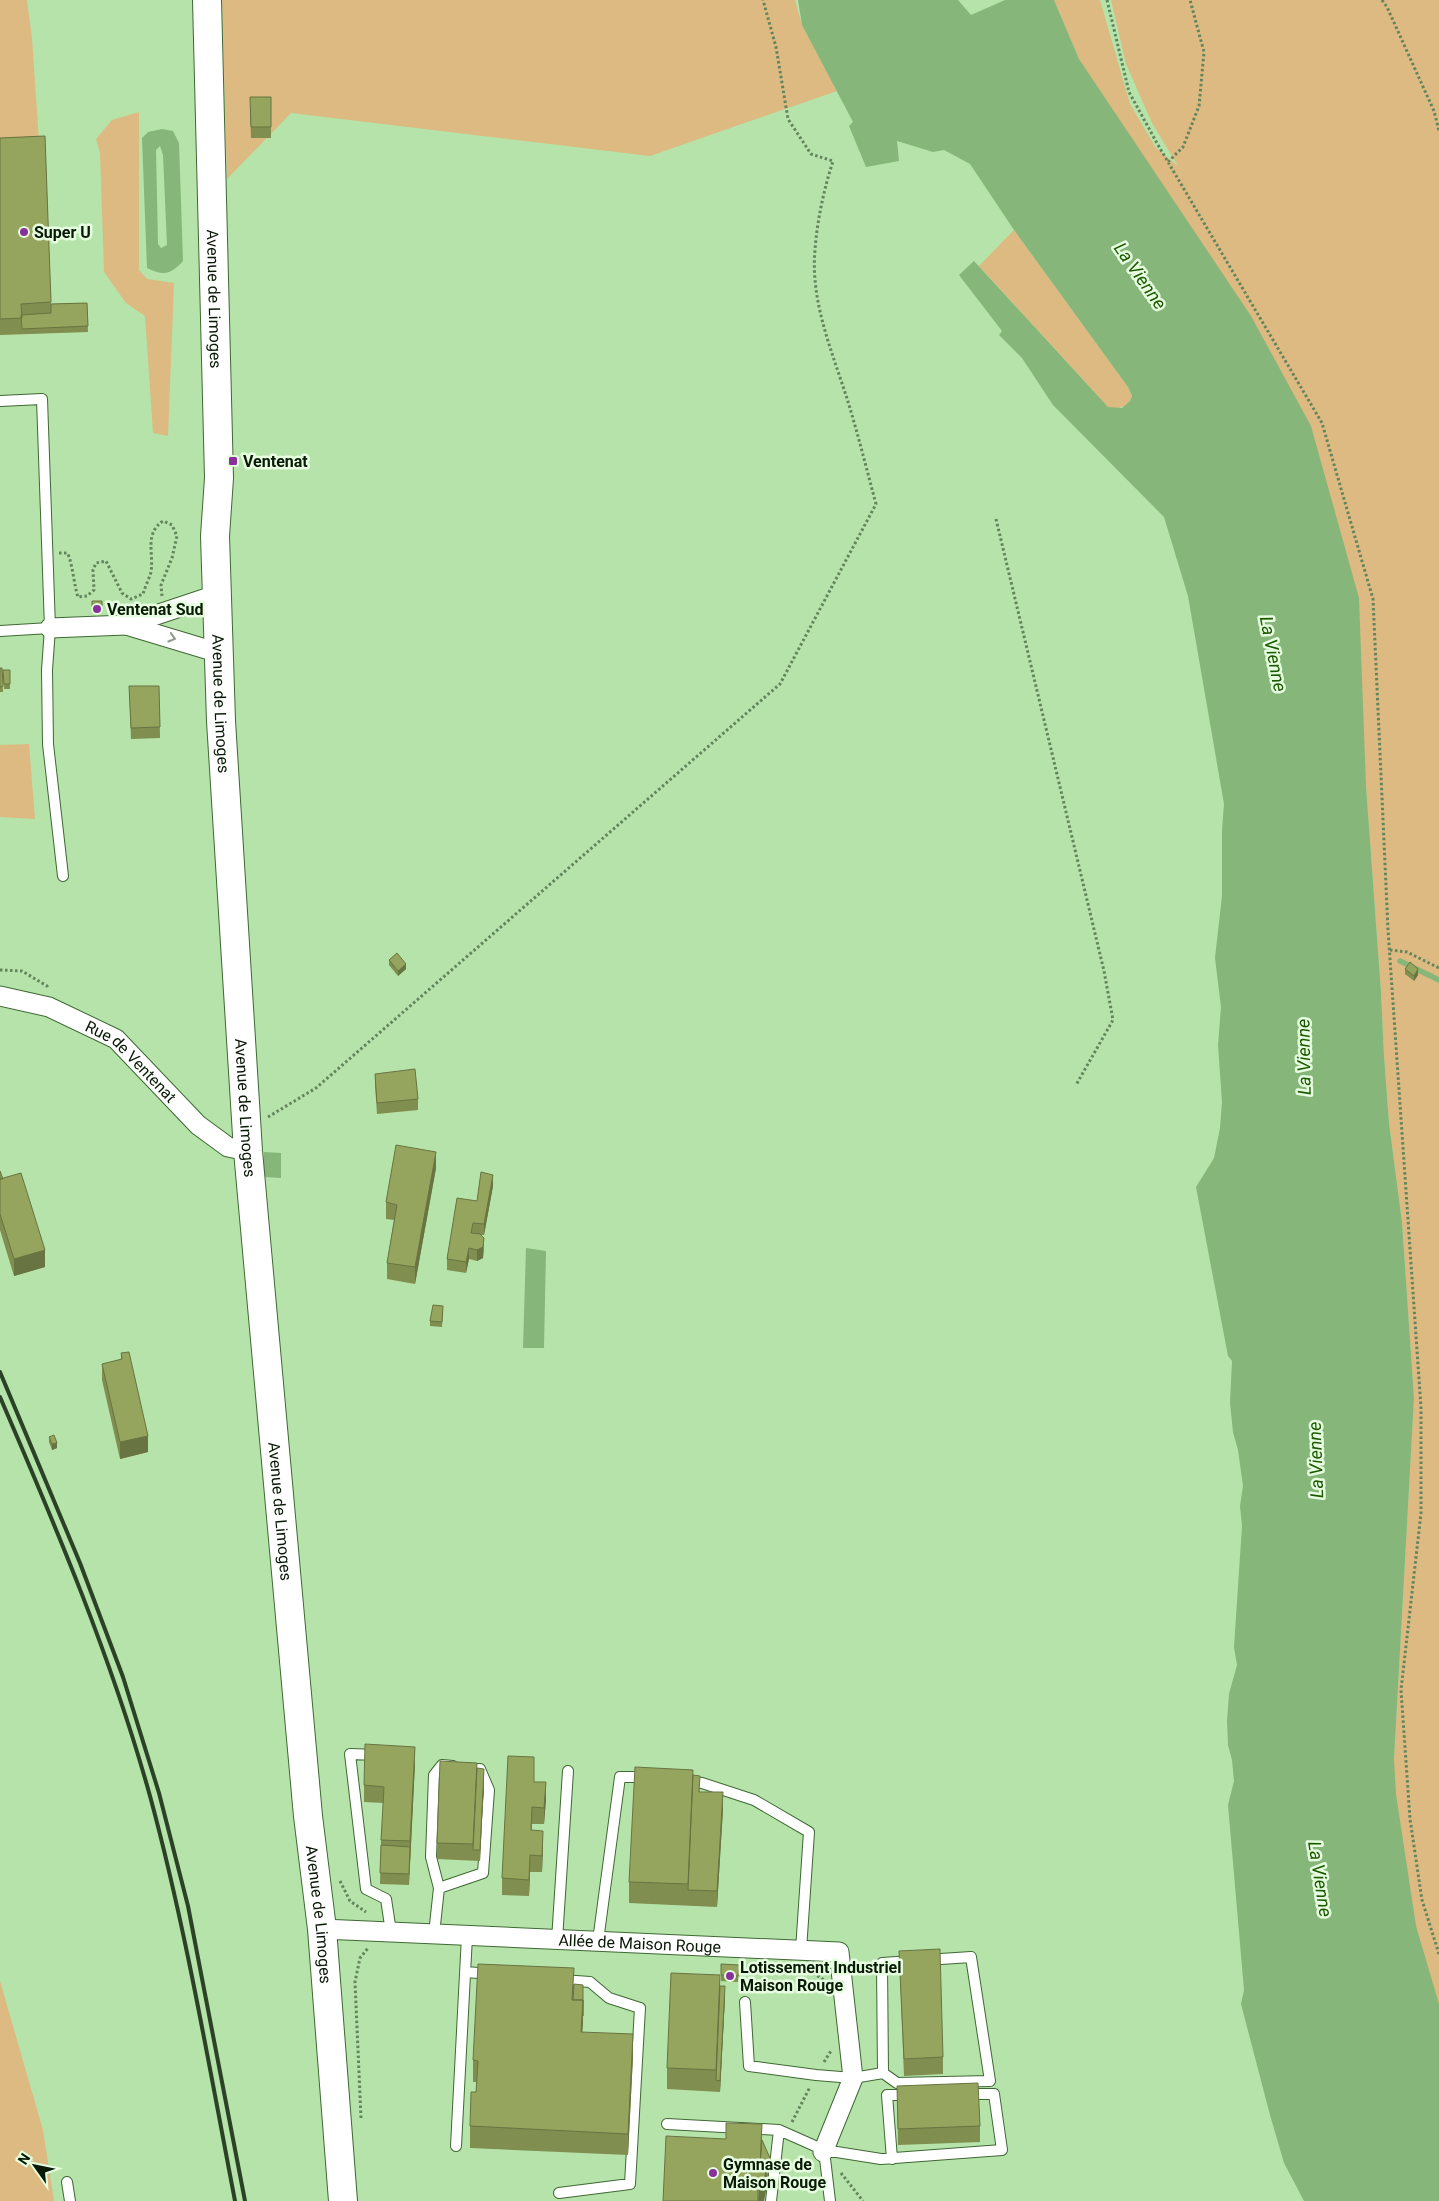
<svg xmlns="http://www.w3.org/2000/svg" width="1439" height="2201" font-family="Roboto,sans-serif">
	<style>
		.green { fill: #ddba81 }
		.water { fill: #86b679; fill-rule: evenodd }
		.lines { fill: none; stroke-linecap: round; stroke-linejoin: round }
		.stream { stroke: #86b679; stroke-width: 5.5 }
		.lane-casing { stroke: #3f6834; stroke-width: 12 }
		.street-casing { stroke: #3f6834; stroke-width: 21 }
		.secondary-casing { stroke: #3f6834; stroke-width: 30 }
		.path { stroke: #63845c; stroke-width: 3; stroke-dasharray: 2.5 2.5; stroke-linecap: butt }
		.lane { stroke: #fff; stroke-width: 10 }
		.street { stroke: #fff; stroke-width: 19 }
		.secondary { stroke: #fff; stroke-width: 28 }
		.rail { stroke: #2b4226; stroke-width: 4 }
		.wall { fill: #808e50 }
		.shaded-wall { fill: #687441 }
		.building { fill: #95a55d; stroke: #687441 }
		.oneway { stroke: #90988e }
		.poi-dot { fill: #88319d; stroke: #e6fde0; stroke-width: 2 }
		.labels { text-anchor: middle; stroke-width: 5; stroke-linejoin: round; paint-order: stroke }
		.poi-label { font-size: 16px; font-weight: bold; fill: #081905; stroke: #e6fde0; text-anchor: start }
		.street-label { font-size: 16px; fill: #081905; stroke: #e6fde0 }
		.water-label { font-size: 18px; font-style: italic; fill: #1b5900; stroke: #e6fde0 }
	</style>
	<rect width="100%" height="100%" fill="#b5e3a9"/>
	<path class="green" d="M0,0H27L32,38L39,142L0,144Z
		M222,0H795L802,25L837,91L650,156L291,113L227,179Z
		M1054,0H1100L1130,104L1156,148L1178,166L1152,123L1126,64L1111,0H1439V2082L1390,1924L1394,1760L1414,1398L1402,1222L1389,1123L1384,1056L1381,992L1366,786L1079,59Z
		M139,112V270L147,279L174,283L168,436L153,433L145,316L126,303L104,272L100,153L96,139L112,120Z
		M1014,230L1128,387L1132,397L1126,406L1113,409L1108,407L979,266Z
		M29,744L35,819L0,817V745Z
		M0,1981L43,2130L54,2201H0Z"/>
	<path class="water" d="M798,0H958L971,15L1005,0H1054L1079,59L1251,316L1311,426L1359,598L1366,786L1381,992L1384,1056L1389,1123L1402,1222L1414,1398L1394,1760L1396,1794L1416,1926L1439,2004V2201H1304L1284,2163L1270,2115L1241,2004L1244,1990L1228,1805L1234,1781L1232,1760L1228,1745L1227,1721L1229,1694L1237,1665L1234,1647L1242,1526L1240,1506L1243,1486L1238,1450L1233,1432L1230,1403L1232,1361L1228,1356L1196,1187L1214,1158L1220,1128L1222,1102L1218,1045L1221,1007L1215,958L1222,896V830L1224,804L1188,596L1164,517L1053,405L1022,358L999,335L1002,331L959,275L974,261L1108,407L1122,408L1130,401L1132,396L1128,387L1014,230L970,164L944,150L933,152L897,141L899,161L866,167L849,126L853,122L802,25Z
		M162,129L173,131L179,143L183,261C170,275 164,276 147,268L142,138L148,132ZM160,146L163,155L167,245L161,248L158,244L156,150Z
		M264,1152L281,1153V1178L264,1177Z
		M526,1248L546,1251L544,1348H523Z"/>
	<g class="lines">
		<path class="stream" d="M1400,961L1439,980"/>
		<defs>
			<path id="lane" d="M0,401L42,399L50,628L47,670L48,744L63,876
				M0,631L50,628
				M377,1755L350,1754L366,1889L386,1899L391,1932
				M687,1781L702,1783L754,1800L809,1832L801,1950
				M439,1888L483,1873L489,1790L480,1769H477
				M434,1934L439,1888L431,1857L434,1775L442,1765L453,1766
				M557,1940L568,1771
				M598,1941L620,1777H646
				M466,1972L490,1974
				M745,2002L749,2066L816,2075L853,2078L883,2073L882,1963L912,1961
				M883,2073L897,2083L990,2081L971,1957L926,1960
				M667,2124L779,2130L824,2150L881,2159L1002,2150L994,2094H966
				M456,2146L467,1936
				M824,2150L830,2201
				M892,2159L887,2095H909
				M67,2182L70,2201
				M559,2193L630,2184L640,2008L609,1998L590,1982L562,1980
				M771,2201L779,2130"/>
			<g id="street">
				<path d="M126,625L219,653"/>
				<path d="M50,628L126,625L216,595"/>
				<path id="s1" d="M0,996L49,1007L116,1039L198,1125L228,1147L248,1151"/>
				<path id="s2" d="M322,1929L839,1952L853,2078L823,2152"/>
			</g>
			<g id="secondary">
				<path id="s3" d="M207,0L219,478L215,536L221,721L248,1151L308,1816L322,1929L343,2201"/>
			</g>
		</defs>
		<use href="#lane" class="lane-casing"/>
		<use href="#street" class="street-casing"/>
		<use href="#secondary" class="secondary-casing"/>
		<path class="path" d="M1107,0L1129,92L1158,145L1322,423L1373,599L1388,930L1421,1408V1513L1401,1690L1410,1819L1422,1900L1439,1954
			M1382,0L1387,7L1434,111L1439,131
			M1168,162L1183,147L1199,106L1204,52L1190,0
			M996,519L1104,971L1113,1020L1076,1085
			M59,553H67C72,559 74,586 78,597L87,596L94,590L93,570L96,563L106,561L122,593L131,599L143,594C145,587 149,579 151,572C154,553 144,534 163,521L172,525L177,536L172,558L161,585L162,596
			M1390,950L1407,952L1439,968
			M0,970L22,971L47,986L48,989
			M268,1117L316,1088L780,684L876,504C867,471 859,438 849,405C834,356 810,303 815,250C817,221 824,189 833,161L811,154L788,119L776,47L763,0
			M340,1881L350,1901L366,1912
			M809,1970L824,1980
			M824,2062L831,2051
			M361,2118L355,1982L360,1958L368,1948
			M792,2122L810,2087
			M841,2173L863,2201"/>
		<use href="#lane" class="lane"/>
		<use href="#street" class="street"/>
		<use href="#secondary" class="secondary"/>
		<path class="rail" d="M0,1372L80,1563L123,1677L159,1793L188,1906L245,2201
			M0,1397C56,1527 112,1659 150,1796C186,1929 209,2066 235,2201"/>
	</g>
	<path class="wall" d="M271,97V138H251L250,108Z
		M45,136L51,304L87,303L88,332L0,335V138Z
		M92,601H102V612H92Z
		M0,668H2L3,692H0Z
		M3,670H10V689H4Z
		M129,686H159L160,738L131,739Z
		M389,960L406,969L398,976L389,965Z
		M1405,969L1418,975L1414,981L1405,974Z
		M375,1074L418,1099V1110L377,1114L375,1085Z
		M436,1168L415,1284L387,1279V1263L394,1220L386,1219V1202Z
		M0,1171L3,1179L45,1267L14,1276L0,1230Z
		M493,1186L484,1235H480L484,1249L483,1258L477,1261L469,1259L466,1273L447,1270V1259L477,1201Z
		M443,1312L442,1327L430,1326V1321Z
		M121,1353L148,1452L120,1459L102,1380V1364L121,1360Z
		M49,1437L57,1448L52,1450L49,1442Z
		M415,1763L409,1885L380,1884L381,1840L384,1803L364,1802V1785Z
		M477,1768L484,1780L480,1861L437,1859V1843Z
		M693,1775L700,1792L723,1809L717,1907L629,1903V1882Z
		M534,1782L546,1799L544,1824H532V1830L543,1847L542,1872H530L529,1896L502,1895V1878Z
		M899,1951L943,2057V2074L904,2076Z
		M721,1964L739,1971L738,1982L721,1981Z
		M574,1984L583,2022L582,2032L633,2056L628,2155L470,2148V2126L476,2092L477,2082H473V2060Z
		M720,1986L725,1997L720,2092L667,2089V2068Z
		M897,2086L980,2126V2142L898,2145Z"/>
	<path class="shaded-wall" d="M406,964V969L398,976V971Z
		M1418,969V975L1414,981V976Z
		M436,1152V1168L415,1284V1267Z
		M493,1175V1186L484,1235V1224Z
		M484,1238L483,1258L477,1261V1250Z
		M469,1248V1259L466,1273V1262Z
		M45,1250V1267L14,1276V1259Z
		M148,1436V1452L120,1459V1442Z
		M57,1443V1448L52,1450V1444Z
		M415,1747V1763L409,1885L410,1841Z
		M484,1769V1780L480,1861V1850Z
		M546,1782V1799L544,1824V1808Z
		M723,1792V1809L717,1907V1891Z
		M543,1831V1847L542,1872V1856Z
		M530,1855V1872L529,1896V1880Z
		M583,1985V2022L581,2053V2032Z
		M725,1986V1997L720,2092V2081Z
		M633,2034V2056L628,2155V2134Z
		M762,2124V2146L766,2170V2191L764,2201H758Z"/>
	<path class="building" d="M250,97H271V127H251Z
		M45,136L51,302L21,304L22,318L0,319V138Z
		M87,303L88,326L22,329L21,315L51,313V304Z
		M92,601H102V606L92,607Z
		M0,668H2L3,686L0,687Z
		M3,670H10V684H4Z
		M129,686H159L160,727L131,728Z
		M397,953L406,964L398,971L389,960Z
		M1410,962L1418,969L1414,976L1405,969Z
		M415,1069L418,1099L377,1103L375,1074Z
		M396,1145L436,1152L415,1267L387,1263L397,1205L386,1202Z
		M0,1171L3,1179H0Z
		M481,1172L493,1175L484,1224L473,1223L471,1233L480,1234L484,1238L483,1247L477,1250L469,1248L466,1262L447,1259L457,1198L477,1201Z
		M21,1173L45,1250L14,1259L0,1214V1179Z
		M433,1305L443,1306L442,1322L430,1321Z
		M129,1352L148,1436L120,1442L102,1364L122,1359L121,1353Z
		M54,1435L57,1443L52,1444L49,1437Z
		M365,1744L415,1747L410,1841L381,1840L384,1787L364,1785Z
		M508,1756L534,1757V1782H546L544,1808L532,1807L531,1830L543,1831L542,1856L530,1855L529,1880L502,1878Z
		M440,1761L477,1763L473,1844L437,1843Z
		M635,1767L693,1770L688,1884L629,1882Z
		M477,1768L484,1769L480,1850H473Z
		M693,1775L700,1776L699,1792H723L717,1891L688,1890Z
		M381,1845L410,1847L409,1874L380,1873Z
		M940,1949L943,2057L904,2059L899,1951Z
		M478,1964L574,1968L572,2000H583L581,2032L633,2034L628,2134L470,2126L471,2092H476L478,2061L473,2060Z
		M721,1964L739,1965L738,1976L721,1975Z
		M671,1973L720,1975L716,2070L667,2068Z
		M574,1984L583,1985V2016V2000H573Z
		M720,1986H725L720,2081L716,2080Z
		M978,2083L980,2126L898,2129L897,2086Z
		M726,2123L762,2124L760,2165L765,2166L766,2170L764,2183L758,2186V2201H663L666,2136L726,2139Z
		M762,2140L770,2158L767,2184L766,2170L765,2166L760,2165Z"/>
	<defs><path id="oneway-chevron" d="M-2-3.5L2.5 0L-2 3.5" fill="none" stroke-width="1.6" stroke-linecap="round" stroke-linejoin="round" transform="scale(1.25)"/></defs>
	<use class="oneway" href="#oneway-chevron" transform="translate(172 638) rotate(17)"/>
	<g class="poi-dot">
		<circle cx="24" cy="232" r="5"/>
		<rect x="228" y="456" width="10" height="10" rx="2.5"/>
		<circle cx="97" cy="609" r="5"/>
		<circle cx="730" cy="1976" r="5"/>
		<circle cx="713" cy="2173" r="5"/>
	</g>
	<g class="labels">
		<g class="poi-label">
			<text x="34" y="238">Super U</text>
			<text x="243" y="467">Ventenat</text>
			<text x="107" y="615">Ventenat Sud</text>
			<text x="740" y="1973">Lotissement Industriel<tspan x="740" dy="18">Maison Rouge</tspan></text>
			<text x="723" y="2170">Gymnase de<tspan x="723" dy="18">Maison Rouge</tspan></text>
		</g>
		<g class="street-label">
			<text dy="6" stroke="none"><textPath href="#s3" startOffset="299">Avenue de Limoges</textPath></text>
			<text dy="6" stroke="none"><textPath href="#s3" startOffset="704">Avenue de Limoges</textPath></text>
			<text dy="6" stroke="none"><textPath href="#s1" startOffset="150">Rue de Ventenat</textPath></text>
			<text dy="6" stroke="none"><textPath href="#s3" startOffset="1109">Avenue de Limoges</textPath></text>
			<text dy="6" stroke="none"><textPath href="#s3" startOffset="1514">Avenue de Limoges</textPath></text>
			<text dy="6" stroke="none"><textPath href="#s3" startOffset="1919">Avenue de Limoges</textPath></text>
			<text dy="6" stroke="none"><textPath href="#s2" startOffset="318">Allée de Maison Rouge</textPath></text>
		</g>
		<g class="water-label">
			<text transform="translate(1140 276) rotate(55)" y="6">La Vienne</text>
			<text transform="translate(1273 654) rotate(79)" y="6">La Vienne</text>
			<text transform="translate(1304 1057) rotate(-91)" y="6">La Vienne</text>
			<text transform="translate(1316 1460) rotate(-92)" y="6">La Vienne</text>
			<text transform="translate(1320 1879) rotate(81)" y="6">La Vienne</text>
		</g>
	</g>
	<g transform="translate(35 2166) rotate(303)" stroke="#e6fde0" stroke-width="4" paint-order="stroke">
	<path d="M0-4L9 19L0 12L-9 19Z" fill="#081905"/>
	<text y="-8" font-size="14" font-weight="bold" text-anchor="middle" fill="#081905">N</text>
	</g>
</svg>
